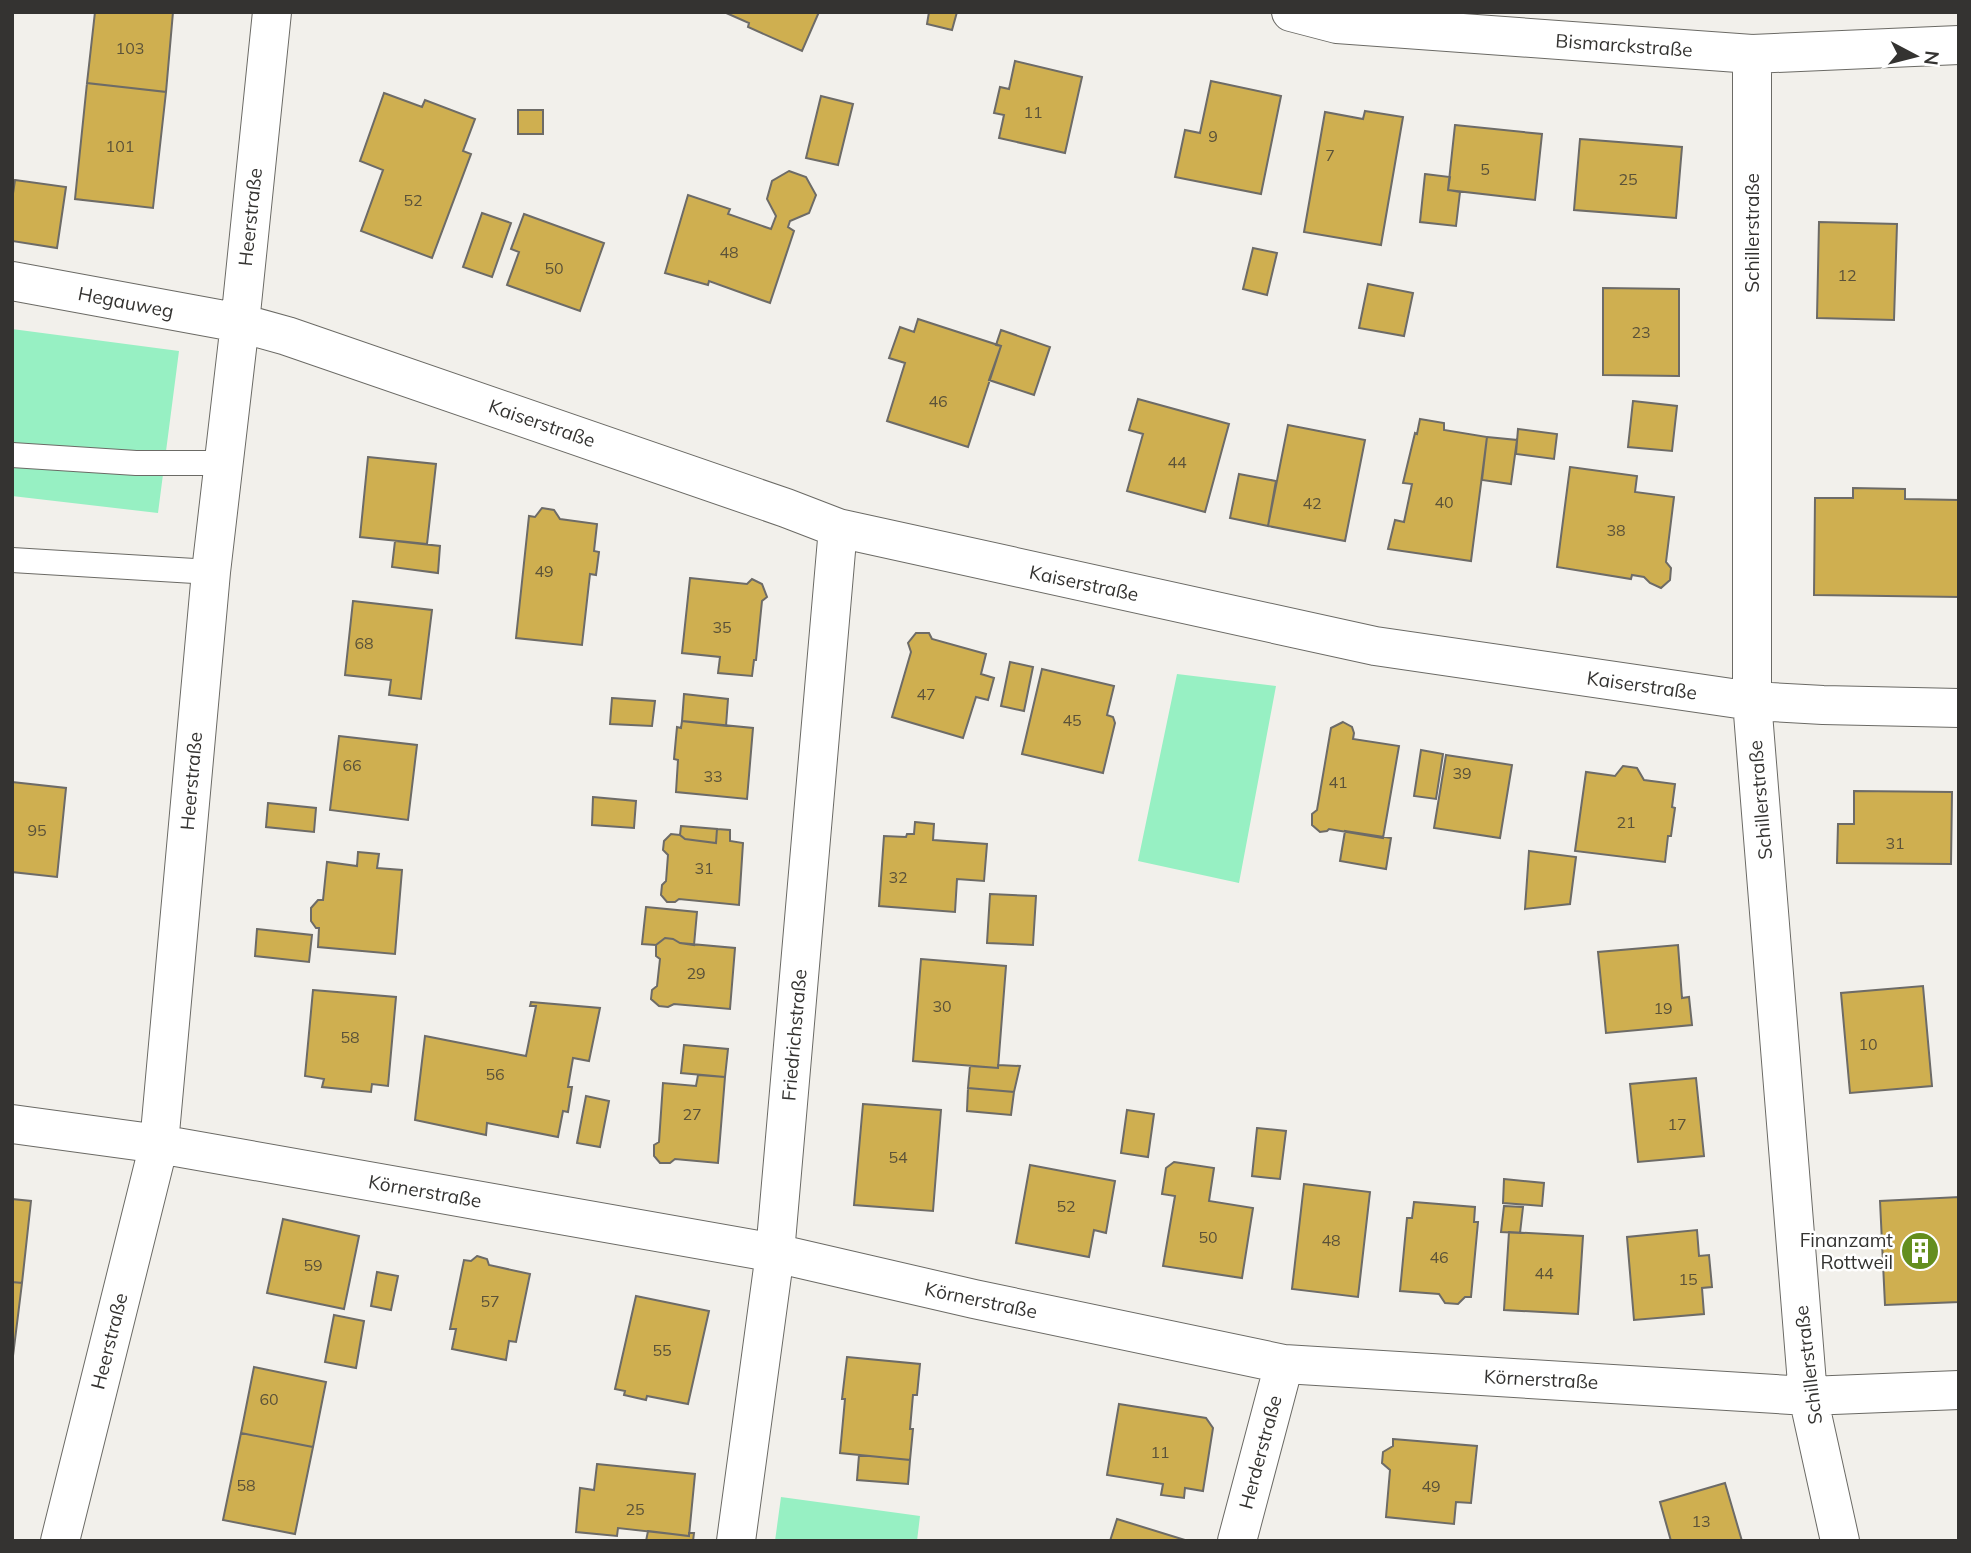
<svg xmlns="http://www.w3.org/2000/svg" width="1971" height="1553" font-family="Mulish,sans-serif">
	<style>
		.green { fill: #97f0c3 }
		.building { fill: #cfaf50; stroke: #6d6b67; stroke-width: 2 }
		.lines { fill: none; stroke-linecap: round; stroke-linejoin: round }
		.lane-casing { stroke: #6b6a65; stroke-width: 26 }
		.street-casing { stroke: #6b6a65; stroke-width: 40 }
		.lane { stroke: #fff; stroke-width: 24 }
		.street { stroke: #fff; stroke-width: 38 }
		.labels { text-anchor: middle; stroke-width: 5; stroke-linejoin: round; paint-order: stroke }
		.number-label { font-size: 16px; fill: #5b5239 }
		.street-label { font-size: 19px; fill: #343331; stroke: #fff }
		.poi-label { font-size: 19px; fill: #343331; stroke: #fff; text-anchor: end }
	</style>
	<rect width="100%" height="100%" fill="#f2f0eb"/>
	<path class="green" d="M12,329L179,351L158,513L12,496Z
		M1177,674L1276,686L1239,883L1138,861Z
		M781,1497L920,1516L917,1541H775Z"/>
	<path class="building" d="M95,12H173L166,92L87,83Z
		M724,12H819L802,51L748,27L749,23Z
		M929,12H957L952,30L927,24Z
		M1015,61L1082,77L1065,153L999,138L1004,115L994,113L1000,87L1009,89Z
		M1211,81L1281,96L1261,194L1175,177L1185,130L1200,133Z
		M87,83L166,92L153,208L75,199Z
		M384,93L422,107L425,100L475,119L463,151L471,154L432,258L361,231L383,170L360,161Z
		M821,96L853,104L838,165L806,158Z
		M518,110H543V134H518Z
		M1365,111L1403,117L1381,245L1304,232L1325,112L1363,119Z
		M1455,125L1542,134L1535,200L1448,190Z
		M1580,139L1682,147L1676,218L1574,210Z
		M789,171L806,177L816,195L809,213L790,221L788,227L794,231L770,303L709,281L708,285L665,273L688,195L730,209L728,214L771,229L776,216L767,199L772,181Z
		M1425,174L1450,177L1448,190L1460,192L1456,226L1420,222Z
		M15,180L66,187L57,248L12,241V200Z
		M482,213L511,223L492,277L463,267Z
		M524,214L604,243L580,311L507,285L519,252L511,249Z
		M1819,222L1897,224L1894,320L1817,318Z
		M1253,248L1277,253L1267,295L1243,289Z
		M1368,284L1413,293L1404,336L1359,328Z
		M1603,288L1679,289V376L1603,375Z
		M918,319L1001,346L968,447L887,421L905,363L889,358L900,327L914,332Z
		M1001,330L1050,347L1034,395L989,380L1001,346L996,345Z
		M1138,399L1229,424L1205,512L1127,491L1143,434L1129,430Z
		M1633,401L1677,406L1672,451L1628,447Z
		M1420,419L1444,423V430L1487,437L1471,561L1388,549L1395,520L1404,522L1412,484L1403,483L1415,433L1417,434Z
		M1288,425L1365,440L1345,541L1268,526Z
		M1518,429L1557,434L1554,459L1516,454Z
		M1487,437L1517,440L1511,484L1482,480Z
		M368,457L436,464L427,544L360,537Z
		M1570,467L1637,476L1635,492L1674,497L1666,562L1671,568L1670,580L1661,588L1650,583L1644,577L1632,575L1631,579L1557,567Z
		M1239,474L1276,481L1268,526L1230,518Z
		M1853,488L1905,489V499L1959,500V597L1814,595L1815,498H1853Z
		M542,508L554,510L560,519L597,524L594,551L599,552L596,575L590,574L582,645L516,638L529,516L535,517Z
		M395,541L440,546L438,573L392,567Z
		M690,578L747,584L752,579L762,584L767,597L762,601L756,660H754L752,676L718,673L720,657L682,653Z
		M353,601L432,610L421,699L389,695L391,680L345,675Z
		M916,633H929L932,639L986,654L981,674L994,678L988,700L976,697L963,738L892,717L911,652L908,643Z
		M1010,662L1033,667L1024,711L1001,706Z
		M1042,669L1114,686L1107,715L1113,717L1115,723L1103,773L1022,754Z
		M684,694L728,699L726,726L682,721Z
		M612,698L655,701L652,726L610,724Z
		M682,721L753,728L747,799L676,792L678,760L674,759L677,727L681,728Z
		M1343,722L1352,727L1354,733L1353,739L1399,746L1383,838L1329,829L1327,831L1320,832L1312,825V814L1317,810L1331,728Z
		M339,736L417,745L408,820L330,810Z
		M1421,750L1443,754L1436,799L1414,796Z
		M1446,755L1512,765L1500,838L1434,828Z
		M1623,766L1637,768L1644,780L1675,784L1672,807L1675,808L1671,836H1668L1665,862L1575,851L1586,772L1615,776Z
		M12,782L66,788L57,877L12,872Z
		M1854,791L1952,792L1951,864L1837,863L1838,824H1854Z
		M593,797L636,801L634,828L592,825Z
		M268,803L316,808L314,832L266,827Z
		M915,822L934,824L933,840L987,844L984,881L957,879L955,912L879,906L884,836L906,837L907,834H914Z
		M681,826L717,829L716,843L685,839L680,835Z
		M717,829L730,830V841L743,843L739,905L679,899L675,902H667L661,895L662,885L666,881L668,855L663,850L664,841L671,834L680,835L685,839L716,843Z
		M1345,831L1391,838L1386,869L1340,861Z
		M1529,851L1576,857L1570,904L1525,909Z
		M358,852L379,854L377,868L402,870L395,954L318,947L319,928H316L311,921V908L318,900H323L327,862L357,866Z
		M990,894L1036,896L1033,945L987,943Z
		M646,907L697,912L694,945L680,943L673,939L665,938L656,945L642,944Z
		M257,929L312,935L309,962L255,956Z
		M665,938L673,939L680,943L735,948L730,1009L674,1004L668,1007L659,1006L651,999L652,990L657,986L660,959L656,956V945Z
		M1678,945L1682,998L1689,997L1692,1025L1606,1033L1598,952Z
		M921,959L1006,966L998,1068L913,1061Z
		M1923,986L1932,1086L1850,1093L1841,993Z
		M313,990L396,997L388,1086L372,1084L371,1092L322,1087L324,1079L305,1076Z
		M531,1002L600,1008L589,1061L573,1058L568,1087H572L568,1112L563,1111L558,1137L487,1123L486,1135L415,1120L425,1036L526,1056L536,1006H530Z
		M684,1045L728,1049L725,1077L681,1073Z
		M998,1065L1020,1066L1014,1092L968,1088L970,1066L998,1068Z
		M698,1075L725,1077L718,1163L675,1159L670,1163H660L654,1156V1145L659,1142L663,1083L696,1086Z
		M1696,1078L1704,1156L1638,1162L1630,1084Z
		M968,1088L1014,1092L1011,1115L967,1111Z
		M586,1096L609,1101L600,1147L577,1143Z
		M863,1104L941,1110L933,1211L854,1205Z
		M1127,1110L1154,1114L1148,1157L1121,1153Z
		M1257,1128L1286,1131L1280,1179L1252,1176Z
		M1174,1162L1214,1168L1209,1201L1253,1208L1242,1278L1163,1266L1175,1196L1162,1194L1166,1168Z
		M1030,1165L1115,1181L1106,1233L1094,1230L1089,1257L1016,1243Z
		M1504,1179L1544,1183L1542,1206L1503,1203Z
		M1304,1184L1370,1192L1358,1297L1292,1289Z
		M1959,1197V1302L1885,1305L1880,1201Z
		M12,1199L31,1201L22,1283L12,1282Z
		M1414,1202L1475,1207L1474,1222H1478L1471,1297H1465L1458,1304L1445,1303L1439,1294L1400,1291L1407,1218H1412Z
		M1504,1206L1523,1207L1520,1233L1501,1232Z
		M283,1219L359,1236L344,1309L267,1293Z
		M1697,1230L1699,1256L1709,1255L1712,1287L1702,1288L1704,1314L1634,1320L1627,1237Z
		M1509,1232L1583,1236L1578,1314L1504,1310Z
		M477,1256L487,1259L489,1265L530,1274L516,1342L509,1341L506,1360L452,1349L456,1329H450L464,1260L471,1261Z
		M377,1272L398,1276L391,1310L371,1306Z
		M12,1282L22,1283L12,1364Z
		M636,1296L709,1311L688,1404L647,1396L646,1400L624,1395L625,1391L615,1389Z
		M334,1315L364,1321L356,1368L325,1362Z
		M847,1357L920,1364L917,1395H913L910,1429H913L910,1460L840,1453L845,1399H842Z
		M254,1367L326,1382L313,1447L241,1433Z
		M1119,1404L1206,1418L1213,1428L1203,1491L1185,1488L1184,1498L1161,1495L1163,1484L1107,1475Z
		M241,1433L313,1447L295,1534L223,1520Z
		M1393,1439L1477,1446L1471,1503L1456,1502L1454,1524L1386,1517L1390,1470L1382,1463L1383,1452L1393,1446Z
		M859,1455L910,1460L908,1484L857,1480Z
		M597,1464L695,1474L689,1536L618,1528L617,1536L576,1532L580,1488L594,1490Z
		M1725,1483L1742,1541H1671L1660,1502Z
		M1117,1519L1185,1540V1541H1110Z
		M648,1531L689,1536V1533H694L693,1541H646Z"/>
	<g class="lines">
		<defs>
			<path id="lane" d="M12,455L136,463H222
				M12,560L211,572"/>
			<path id="street" d="M1291,12L1337,24L1752,54L1959,45
				M1752,54V701L1808,1396L1840,1541
				M12,281L240,323L287,336L786,508L838,528L1375,646L1752,701L1823,705L1959,708
				M12,1124L159,1144L775,1253L974,1299L1284,1364L1808,1396L1959,1390
				M60,1541L159,1144L211,572L240,323L272,12
				M736,1541L775,1253L838,528
				M1237,1541L1284,1364"/>
		</defs>
		<use href="#lane" class="lane-casing"/>
		<use href="#street" class="street-casing"/>
		<use href="#lane" class="lane"/>
		<use href="#street" class="street"/>
	</g>
	<defs>
		<symbol id="building-disc" viewBox="-11 -11 22 22"><circle r="9.5" fill="#648e1e" stroke="#fff"/><path d="M-4-6H4V6H1V3H-1V6H-4ZM-2.5-4.3h1.7v1.8h-1.7ZM.8-4.3h1.7v1.8H.8ZM-2.5-1h1.7V.8h-1.7ZM.8-1h1.7V.8H.8Z" fill="#fff"/></symbol>
	</defs>
	<g fill-rule="evenodd">
		<use href="#building-disc" x="1898" y="1229" width="44" height="44"/>
	</g>
	<g class="labels">
		<g class="number-label">
			<text x="130" y="54">103</text>
			<text x="1033" y="118">11</text>
			<text x="1213" y="142">9</text>
			<text x="120" y="152">101</text>
			<text x="1330" y="161">7</text>
			<text x="1485" y="175">5</text>
			<text x="1628" y="185">25</text>
			<text x="413" y="206">52</text>
			<text x="729" y="258">48</text>
			<text x="554" y="274">50</text>
			<text x="1847" y="281">12</text>
			<text x="1641" y="338">23</text>
			<text x="938" y="407">46</text>
			<text x="1177" y="468">44</text>
			<text x="1444" y="508">40</text>
			<text x="1312" y="509">42</text>
			<text x="1616" y="536">38</text>
			<text x="544" y="577">49</text>
			<text x="722" y="633">35</text>
			<text x="364" y="649">68</text>
			<text x="926" y="700">47</text>
			<text x="1072" y="726">45</text>
			<text x="352" y="771">66</text>
			<text x="1462" y="779">39</text>
			<text x="713" y="782">33</text>
			<text x="1338" y="788">41</text>
			<text x="1626" y="828">21</text>
			<text x="37" y="836">95</text>
			<text x="1895" y="849">31</text>
			<text x="704" y="874">31</text>
			<text x="898" y="883">32</text>
			<text x="696" y="979">29</text>
			<text x="942" y="1012">30</text>
			<text x="1663" y="1014">19</text>
			<text x="350" y="1043">58</text>
			<text x="1868" y="1050">10</text>
			<text x="495" y="1080">56</text>
			<text x="692" y="1120">27</text>
			<text x="1677" y="1130">17</text>
			<text x="898" y="1163">54</text>
			<text x="1066" y="1212">52</text>
			<text x="1208" y="1243">50</text>
			<text x="1331" y="1246">48</text>
			<text x="1439" y="1263">46</text>
			<text x="313" y="1271">59</text>
			<text x="1544" y="1279">44</text>
			<text x="1688" y="1285">15</text>
			<text x="490" y="1307">57</text>
			<text x="662" y="1356">55</text>
			<text x="269" y="1405">60</text>
			<text x="1160" y="1458">11</text>
			<text x="246" y="1491">58</text>
			<text x="1431" y="1492">49</text>
			<text x="635" y="1515">25</text>
			<text x="1701" y="1527">13</text>
		</g>
		<g class="street-label">
			<text transform="translate(1624 45) rotate(4)" y="7">Bismarckstraße</text>
			<text transform="translate(250 217) rotate(-84)" y="7">Heerstraße</text>
			<text transform="translate(1752 233) rotate(-90)" y="7">Schillerstraße</text>
			<text transform="translate(126 302) rotate(11)" y="7">Hegauweg</text>
			<text transform="translate(542 423) rotate(19)" y="7">Kaiserstraße</text>
			<text transform="translate(1084 583) rotate(12)" y="7">Kaiserstraße</text>
			<text transform="translate(1642 685) rotate(8)" y="7">Kaiserstraße</text>
			<text transform="translate(191 781) rotate(-85)" y="7">Heerstraße</text>
			<text transform="translate(1760 800) rotate(-95)" y="7">Schillerstraße</text>
			<text transform="translate(794 1035) rotate(-85)" y="7">Friedrichstraße</text>
			<text transform="translate(425 1191) rotate(10)" y="7">Körnerstraße</text>
			<text transform="translate(981 1300) rotate(12)" y="7">Körnerstraße</text>
			<text transform="translate(109 1341) rotate(-76)" y="7">Heerstraße</text>
			<text transform="translate(1808 1365) rotate(-97)" y="7">Schillerstraße</text>
			<text transform="translate(1541 1379) rotate(3)" y="7">Körnerstraße</text>
			<text transform="translate(1260 1452) rotate(-75)" y="7">Herderstraße</text>
		</g>
		<g class="poi-label">
			<text x="1893" y="1247">Finanzamt<tspan x="1893" dy="22">Rottweil</tspan></text>
		</g>
	</g>
	<rect width="1971" height="1553" fill="none" stroke="#343331" stroke-width="28"/>
	<g transform="translate(1915 56) rotate(97)" stroke="#ffffff" stroke-width="5" paint-order="stroke">
	<path d="M0-5L12 26L0 18L-12 26Z" fill="#343331"/>
	<text y="-10" font-size="19" font-weight="bold" text-anchor="middle" fill="#343331">N</text>
	</g>
</svg>
